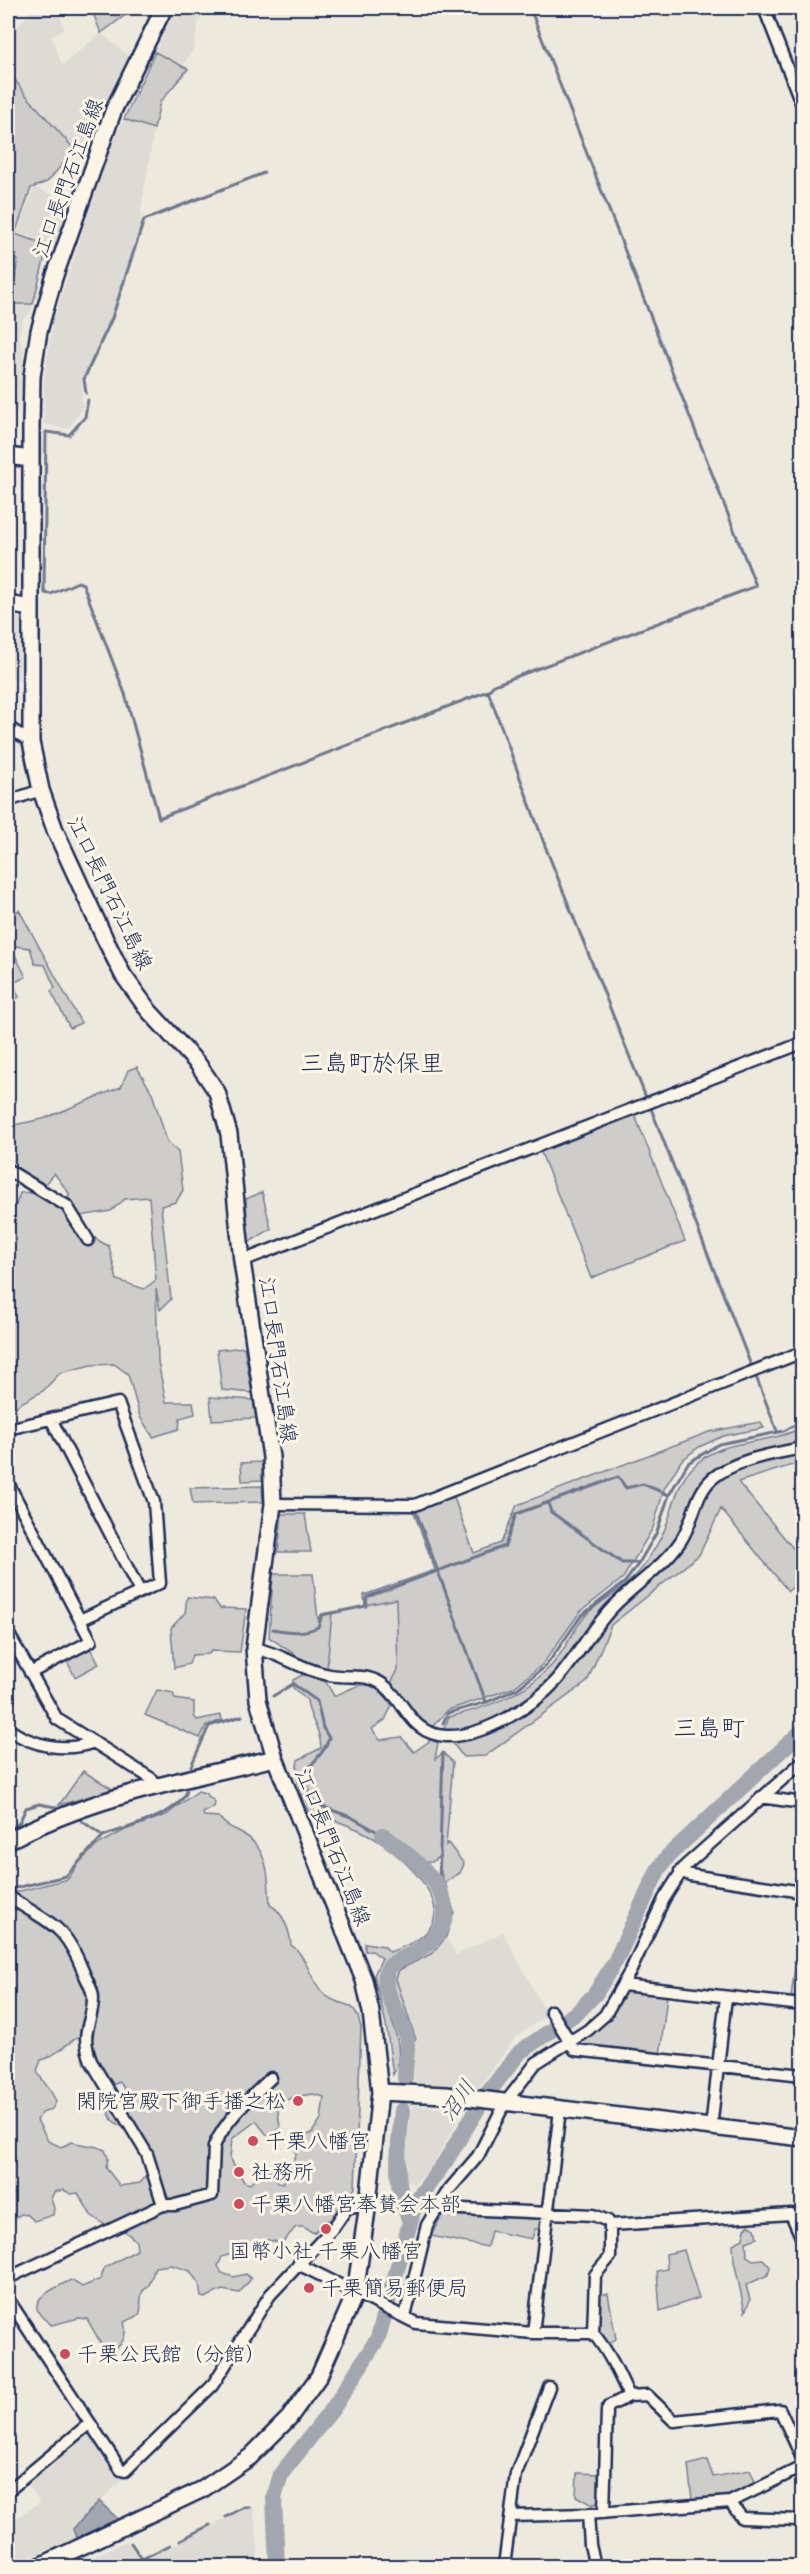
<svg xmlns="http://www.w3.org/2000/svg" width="810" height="2574" font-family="Pangolin,'Klee One',sans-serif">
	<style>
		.built { fill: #dedbd4 }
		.green { fill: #cfcdca; stroke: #757e94; stroke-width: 1.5; fill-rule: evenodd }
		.water { fill: #a2a7af; stroke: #6c778f; stroke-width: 1.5 }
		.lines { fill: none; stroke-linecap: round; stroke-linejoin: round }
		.stream { stroke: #6c778f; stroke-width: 3 }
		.river { stroke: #a2a7af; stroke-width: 16 }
		.street-casing { stroke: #1b2f5e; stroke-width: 15 }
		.secondary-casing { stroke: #1b2f5e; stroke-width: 20 }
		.street { stroke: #fcf5e5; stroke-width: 10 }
		.secondary { stroke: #fcf5e5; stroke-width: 15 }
		.poi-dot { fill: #d1495b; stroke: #fcf5e5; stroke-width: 2 }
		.labels { text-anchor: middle; stroke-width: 6; stroke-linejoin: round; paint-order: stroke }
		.street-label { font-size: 21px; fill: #1b2f5e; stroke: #fcf5e5 }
		.poi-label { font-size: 21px; fill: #1b2f5e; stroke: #fcf5e5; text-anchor: start }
		.water-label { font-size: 22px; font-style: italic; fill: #445376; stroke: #fcf5e5 }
		.quarter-label { font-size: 24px; fill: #1b2f5e; stroke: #fcf5e5 }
	</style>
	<rect width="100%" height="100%" fill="#eee9dd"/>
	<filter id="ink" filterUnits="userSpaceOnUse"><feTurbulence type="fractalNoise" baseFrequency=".0167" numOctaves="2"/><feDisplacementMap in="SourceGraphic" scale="12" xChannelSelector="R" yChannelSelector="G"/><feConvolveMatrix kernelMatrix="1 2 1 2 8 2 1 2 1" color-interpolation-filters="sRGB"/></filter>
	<g filter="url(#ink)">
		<path class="built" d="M32,8H58L64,29L51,36L62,65L101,33L131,58L103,116L89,158L75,150L25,95L8,135V32L19,25Z
			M176,8H202L194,47L184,65L155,52Z
			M124,119L154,129L141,210L142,226L111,319L82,382V409L68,429L44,424V377L53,321L110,149Z
			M8,142L31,188L15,234L48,245L31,312L23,319L19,336L24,350L18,412L8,413Z
			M34,187L72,203L56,245L17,233Z
			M8,616L20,618V681L8,676Z
			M396,1599L398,1671L391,1683L373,1671L327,1669L332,1612Z
			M503,1932L547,2015L516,2037L477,2090L414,2083L416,2040L396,1979L399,1970L433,1953L446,1937L456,1955Z
			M412,2105L463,2111L429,2171L414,2184L408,2182L405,2169Z
			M90,2426L125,2477L73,2529L76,2538L8,2566V2524L40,2502L25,2481Z
			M244,2509H254L258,2549L256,2566H73L127,2541L142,2561Z"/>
		<path class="green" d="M91,8H135L101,33Z
			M155,52L188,69L160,102L154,129L124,119Z
			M8,70L25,94L75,150L47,182L31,188L15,234L48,245L33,304H10L18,260L8,258Z
			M19,910L81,1023L70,1028L51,991L55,988L45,965L35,964L30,948L15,946L8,924L12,920V914Z
			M15,955L26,977L13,983L19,997L8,1003V958Z
			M137,1067L152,1093L167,1141L178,1152L183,1190L176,1202L161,1206L171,1299L160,1310L156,1289L158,1362L166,1402H193L195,1414L180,1418L179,1429L153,1437L140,1417L128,1374L114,1364L91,1365L60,1373L43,1391L19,1404L8,1415V1208L16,1205L20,1193C56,1187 79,1234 109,1246L117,1280L144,1289L156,1280L149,1197L125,1199L111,1211L80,1216L68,1204L69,1193L54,1173L45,1184L20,1174L8,1163V1110L14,1125L43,1119L121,1087L128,1070Z
			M634,1113L685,1241L591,1278L540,1150Z
			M262,1192L271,1229L248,1243L246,1199Z
			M244,1347L252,1393L222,1390L217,1350Z
			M210,1397L253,1400L256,1418L212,1420Z
			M760,1422L764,1428L723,1436L699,1447L681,1461L664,1489L653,1528L623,1578L580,1612L542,1665L513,1688L448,1710L432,1727L414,1715L391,1683L398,1670L396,1599L365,1605L364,1595L435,1570L413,1510L453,1495L474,1553L501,1543L517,1505L709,1432Z
			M802,1427V1462L738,1482L802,1559V1580L788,1591L721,1509L699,1555L611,1625L587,1682L485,1756L463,1757L443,1730L449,1717C487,1707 522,1696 550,1667C565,1652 572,1630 586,1615C600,1601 619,1592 633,1578C644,1568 654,1550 661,1537C674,1513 673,1488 693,1467C723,1435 768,1447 802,1427Z
			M262,1462V1480L242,1481L241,1463Z
			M262,1486L263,1502L193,1504L190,1488Z
			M282,1514H305L311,1552H278Z
			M273,1574H313L318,1619L322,1614L332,1612L327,1669L300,1658L269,1637Z
			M187,1597L214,1600L220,1608L246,1609L240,1652L211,1651L209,1654L192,1655L189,1664L174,1668L171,1628L185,1613Z
			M90,1646L99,1664L75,1677L66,1659Z
			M304,1674L326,1682L334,1696C364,1683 370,1676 392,1705L385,1720L372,1729L380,1740L401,1737L414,1752L431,1740L438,1743L435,1759L443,1753L453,1762L446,1845L448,1843L464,1864L460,1873L445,1882L454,1912L446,1937L433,1953L399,1970L396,1979L416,2040C410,2026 391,1993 391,1980C392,1955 446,1954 448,1912C449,1900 440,1872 438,1857L432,1862L416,1863C422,1872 430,1880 434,1890C445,1912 434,1938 413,1948C402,1955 390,1953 384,1968C372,2000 413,2039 393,2075L386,2024L374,1975L382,1958L372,1951H365V1943L384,1946L390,1952C404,1946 419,1942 429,1929C454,1897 391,1847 367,1834C353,1826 337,1822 324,1816L315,1819C302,1807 294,1777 298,1760L321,1748C320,1725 309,1721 307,1700L293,1688V1680Z
			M157,1690L173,1693L175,1699L194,1702V1716L197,1720L221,1715L222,1720L206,1726L200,1738L145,1715Z
			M83,1771L114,1790L59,1805Z
			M198,1791L205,1793L215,1802L214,1807L203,1813L204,1816L219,1817C225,1826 233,1828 242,1833C270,1850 268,1877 270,1905C283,1911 290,1932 291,1945C308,1957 309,1979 323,1993C341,2011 355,1994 361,2028L355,2188L334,2219L325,2221L314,2233L303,2227H296L282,2243L268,2240L222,2257L218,2266L222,2273L233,2277L246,2274L251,2279L239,2293L222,2290L205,2298L201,2297L199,2284L190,2271L171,2265L155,2267L149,2285L142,2292C137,2312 149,2313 124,2322C128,2336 122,2347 109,2352L104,2349L87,2319L79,2318L52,2325C17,2302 51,2290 71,2280L82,2287L101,2279L104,2268L137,2250L136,2241L115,2223L105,2225L91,2215L78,2193L71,2194L64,2190L54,2192L51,2199L54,2208L53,2215L34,2221L28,2215L21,2214L9,2223L8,2229V1894L68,1879L80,1861L99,1844L125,1830L166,1815ZM77,2038L88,2042L92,2057L109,2086L120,2082L126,2092L108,2111L112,2120L122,2127L135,2126L149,2173L140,2183L120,2186L106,2168L108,2158L105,2150C94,2144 84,2146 72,2142L61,2147L48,2141L37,2120L42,2113L52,2109L56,2102C52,2090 43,2083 37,2071L41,2060C56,2056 64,2045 77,2038ZM313,2094L324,2097L321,2119L311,2134L301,2135L294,2142L296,2155L283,2183L278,2182L274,2173L264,2167L250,2184L244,2182L230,2158L232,2139L256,2121L267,2135L274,2133L280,2127L277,2104L294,2097Z
			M797,1951H802V1999L791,1997Z
			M630,1990L667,1995L660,2056L579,2047V2041C601,2029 613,2017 623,1994Z
			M442,2215L543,2219V2229H535L532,2239L491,2231L487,2247L431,2236Z
			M749,2225L755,2229L757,2238L746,2242L747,2256L753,2260L763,2259L770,2267L768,2275L746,2285L750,2300L745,2312L734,2261L733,2244L743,2239L745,2229Z
			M684,2250L699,2298L660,2311L657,2271L667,2269L666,2254Z
			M597,2294H608L616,2339L607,2345L595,2329Z
			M707,2460L713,2477L750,2470L756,2484L729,2495L692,2499L688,2465Z
			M577,2473L601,2474L600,2502L592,2505L576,2496Z"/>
		<path class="water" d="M99,2501L118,2519L76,2538L73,2529Z"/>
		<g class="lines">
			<path class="stream" d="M530,8L756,586L494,685L488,691L547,851L647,1100
				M86,393L84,379L112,318L144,220L264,173
				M88,400L85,417L69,435L46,432L44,588L45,593L51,594L78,582L83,584L125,694L159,818L488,691
				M650,1106L752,1368
				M755,1374L777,1431
				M548,1503L551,1512L622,1563H639
				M415,1509L486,1702
				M273,1629C288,1632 304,1634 318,1627L322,1615L366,1606L367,1597L505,1546L516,1514L618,1477L626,1488L643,1484L669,1495
				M273,1696L293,1684L317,1701L323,1728L329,1738C323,1759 309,1759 304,1782L315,1804L351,1817L383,1835
				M443,1723L448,1713L487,1702L517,1689L546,1666L581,1616L625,1582L639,1563L657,1532L669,1495L688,1463L719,1444L784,1431L802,1421
				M191,1766L209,1726L242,1716
				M79,1819L103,1836C126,1827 178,1816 187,1791
				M8,1831L19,1823L26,1808L39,1804L55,1807
				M439,1885L443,1753
				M11,1889L66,1876L103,1836
				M226,2517L244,2507H250
				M180,2540L210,2525
				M131,2543L142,2559L170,2545"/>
			<path class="river" d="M383,1835C420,1863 482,1910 417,1951C407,1958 388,1960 386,1975C383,1998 405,2019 407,2041C408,2053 405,2066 405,2078
				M402,2110C399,2147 392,2184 409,2219
				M277,2566L274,2498L281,2474L334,2407L378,2338L416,2201L445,2162L486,2095L520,2052L579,2011L595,1994L616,1960L658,1870L668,1856L802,1731"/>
			<defs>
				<path id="street" d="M764,8L802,105
					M8,727L31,742
					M8,801L41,790
					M8,1170L67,1206L88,1240
					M242,1261L802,1043
					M51,1419L140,1592
					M8,1429L118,1403L154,1502L160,1583L80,1620L91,1641L30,1673
					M8,1483L80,1620
					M273,1504L415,1505L802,1352
					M8,1633L57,1719L152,1779L155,1787
					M254,1648C281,1653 303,1671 330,1675C351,1679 369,1672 386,1687C408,1706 411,1734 446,1736C482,1738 534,1706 557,1680C577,1657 591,1630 612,1608C634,1585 662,1568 680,1542C694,1522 694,1494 713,1478C736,1459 774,1454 802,1448
					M8,1729C33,1746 65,1753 94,1742
					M761,1797L802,1803
					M680,1871L690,1875L802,1892
					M8,1893L11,1898C51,1925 64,1923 83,1971C86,1979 93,1989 93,1998C93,2024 79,2030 91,2061L147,2154L163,2205L8,2278
					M623,1985L802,2005
					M551,2011L575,2050L802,2075
					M711,2128L726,1997
					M163,2205H175L212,2195L214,2146C227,2118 249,2099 271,2078
					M439,2208L593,2215L608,2221L610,2225L791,2214L802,2239
					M298,2264L416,2323L533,2333H593C609,2352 618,2372 629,2396L609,2406L607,2410L604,2512
					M8,2299L121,2470L125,2471L212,2386L270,2295L334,2227L347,2208L368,2203
					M405,2317L427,2225L448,2191L478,2156L505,2103L536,2063L588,2030L605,2015L631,1970L664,1899L685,1866L802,1762
					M533,2333L560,2110
					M593,2333L595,2275L610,2257V2225
					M629,2396L647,2395L674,2421L780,2410L802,2458
					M8,2491L90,2423
					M730,2502L742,2518L802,2520
					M511,2516L588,2514
					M504,2566L516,2474L549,2387
					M595,2566L590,2545L588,2514L730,2502L802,2467"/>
				<path id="secondary" d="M8,456L30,459
					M8,604L30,608
					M8,1841C91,1797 183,1780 275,1758
					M380,2092L446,2095L802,2138
					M40,2566L203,2489L250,2457L289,2418L319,2376L355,2294L368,2203L380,2092L371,2012L364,1980L275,1758L258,1700L254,1648L273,1504L271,1457L242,1261L229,1134L217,1092L198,1064L149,1011L123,975L105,939L55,830L41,790L31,742V426L32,376L39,331L54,278L114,109L164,8"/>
			</defs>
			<use href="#street" class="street-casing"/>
			<use href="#secondary" class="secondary-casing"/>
			<use href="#street" class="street"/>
			<use href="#secondary" class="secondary"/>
		</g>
	</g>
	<g class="poi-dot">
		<circle cx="298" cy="2101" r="6"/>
		<circle cx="253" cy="2141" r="6"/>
		<circle cx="239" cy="2172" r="6"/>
		<circle cx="239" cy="2204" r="6"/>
		<circle cx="326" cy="2229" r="6"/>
		<circle cx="309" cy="2288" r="6"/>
		<circle cx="65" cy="2354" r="6"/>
	</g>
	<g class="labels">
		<g class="street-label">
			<text transform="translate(68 178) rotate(-70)" y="7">江口長門石江島線</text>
			<text transform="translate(110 893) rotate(64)" y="7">江口長門石江島線</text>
			<text transform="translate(278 1360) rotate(82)" y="7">江口長門石江島線</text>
			<text transform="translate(333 1847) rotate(68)" y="7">江口長門石江島線</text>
		</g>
		<g class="poi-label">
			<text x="286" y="2108" text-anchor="end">閑院宮殿下御手播之松</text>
			<text x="265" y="2148">千栗八幡宮</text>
			<text x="251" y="2179">社務所</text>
			<text x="251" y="2211">千栗八幡宮奉賛会本部</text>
			<text x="326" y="2258" text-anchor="middle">国幣小社 千栗八幡宮</text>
			<text x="321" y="2295">千栗簡易郵便局</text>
			<text x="77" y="2361">千栗公民館（分館）</text>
		</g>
		<g class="water-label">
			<text transform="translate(457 2100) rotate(-56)" y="8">沼川</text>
		</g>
		<g class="quarter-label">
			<text x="372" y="1071">三島町於保里</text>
			<text x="709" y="1736">三島町</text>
		</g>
	</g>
	<rect width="810" height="2574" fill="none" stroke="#fcf5e5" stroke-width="30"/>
	<rect x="15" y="15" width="780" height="2544" fill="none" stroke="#1b2f5e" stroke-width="2" filter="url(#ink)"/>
</svg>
